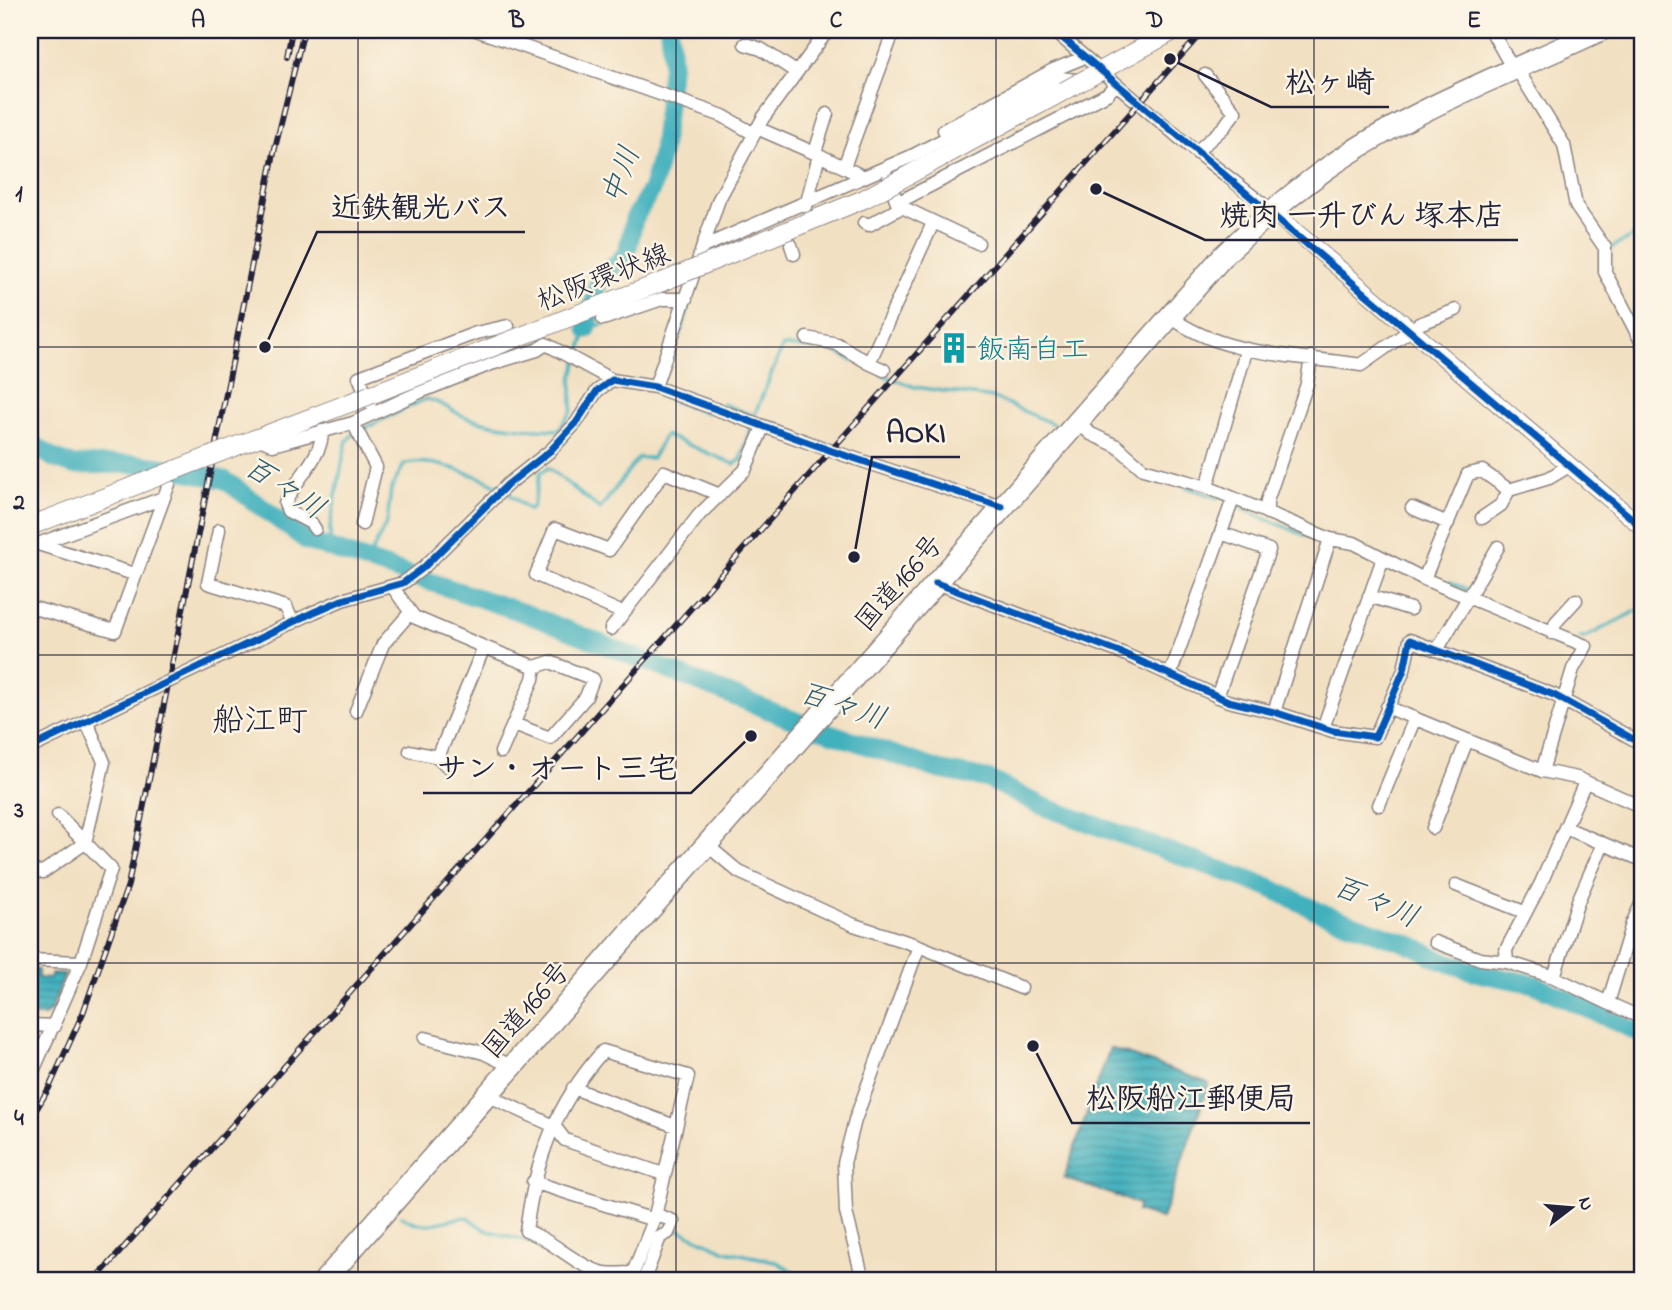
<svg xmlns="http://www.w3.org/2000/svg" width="1672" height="1310" font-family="'Indie Flower','Klee One',sans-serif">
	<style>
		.water { fill: url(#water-rules); stroke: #326a7c; stroke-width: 2 }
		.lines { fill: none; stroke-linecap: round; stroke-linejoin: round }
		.stream { stroke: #42b1be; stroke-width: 3.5 }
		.river { stroke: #42b1be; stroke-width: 19 }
		.minor-casing { stroke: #8a817e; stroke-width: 15 }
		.tertiary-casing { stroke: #8a817e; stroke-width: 18 }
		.secondary-casing { stroke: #8a817e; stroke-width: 20 }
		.trunk-casing { stroke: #8a817e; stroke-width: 24 }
		.minor { stroke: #fff; stroke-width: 12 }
		.tertiary { stroke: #fff; stroke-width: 16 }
		.secondary { stroke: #fff; stroke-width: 18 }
		.trunk { stroke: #fff; stroke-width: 21 }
		.rail-casing { stroke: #22223b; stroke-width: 6 }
		.rail { stroke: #fcf5e5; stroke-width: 3.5; stroke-dasharray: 10; stroke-linecap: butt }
		.secondary-bridge-casing { stroke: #8a817e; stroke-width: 20; stroke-linecap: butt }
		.secondary-bridge { stroke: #fff; stroke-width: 18 }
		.cycleway-casing { stroke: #fcf5e5; stroke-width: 11 }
		.cycleway { stroke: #0057b8; stroke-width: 7 }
		.grid { fill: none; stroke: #22223b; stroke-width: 2; stroke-opacity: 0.55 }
		.labels { text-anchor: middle; stroke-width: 5; stroke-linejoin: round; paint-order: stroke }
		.street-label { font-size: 28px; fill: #22223b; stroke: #fcf5e5 }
		.culture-label { font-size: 28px; fill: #0d838f; stroke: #fcf5e5; text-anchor: start }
		.water-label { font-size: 30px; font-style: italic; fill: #2f5b6f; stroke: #fcf5e5 }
		.quarter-label { font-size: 32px; fill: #22223b; stroke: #fcf5e5 }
		.leader { fill: none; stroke: #22223b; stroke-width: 2.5 }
		.callout-dot { fill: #22223b; stroke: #fcf5e5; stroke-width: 2.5 }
		.callout-label { font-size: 30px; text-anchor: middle; font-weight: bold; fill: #22223b; stroke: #fcf5e5; stroke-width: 5; stroke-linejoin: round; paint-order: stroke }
		.neatline { fill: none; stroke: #22223b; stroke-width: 2.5 }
		.grid-label { font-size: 23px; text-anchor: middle; font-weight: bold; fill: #22223b }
	</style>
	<defs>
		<pattern id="water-rules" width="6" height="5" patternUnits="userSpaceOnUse" patternTransform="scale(1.75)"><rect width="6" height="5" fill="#42b1be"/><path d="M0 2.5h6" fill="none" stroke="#37909c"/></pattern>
	</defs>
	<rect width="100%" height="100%" fill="#fcf5e5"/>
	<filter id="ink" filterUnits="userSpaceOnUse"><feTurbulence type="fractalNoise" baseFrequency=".0143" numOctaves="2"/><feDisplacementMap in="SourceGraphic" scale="14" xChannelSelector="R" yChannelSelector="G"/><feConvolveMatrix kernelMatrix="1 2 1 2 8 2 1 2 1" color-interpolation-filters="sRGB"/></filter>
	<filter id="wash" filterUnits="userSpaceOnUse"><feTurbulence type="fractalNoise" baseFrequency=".00686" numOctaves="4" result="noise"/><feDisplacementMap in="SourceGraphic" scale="28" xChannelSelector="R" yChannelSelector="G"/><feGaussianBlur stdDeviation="1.57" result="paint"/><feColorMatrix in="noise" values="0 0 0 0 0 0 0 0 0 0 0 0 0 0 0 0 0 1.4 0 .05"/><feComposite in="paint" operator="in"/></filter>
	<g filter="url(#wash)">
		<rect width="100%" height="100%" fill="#f2e0c2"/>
		<path class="water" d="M30,969L38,970V978L50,979L52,973L65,974L50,1012L44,1016H30Z
			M1110,1048L1209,1083L1162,1219L1137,1211L1139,1204L1064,1178Z"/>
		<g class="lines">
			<path class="stream" d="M1607,250L1642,232
				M667,371L688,311
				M882,375L915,387L994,398L1053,424
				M670,400L708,413
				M722,404L754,416L783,346L831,349L853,361
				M361,430L426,399C441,401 451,411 465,417C495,427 526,429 558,430L572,411V379L587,329L603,324
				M1123,459L1138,472
				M1186,487L1218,498
				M507,492L529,510L533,506L540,473L548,468L600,509L638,458H652L665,435L734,464L741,460L752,424
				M1235,506L1309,537
				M330,546V527L344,453L347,441L354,433
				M368,560L387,522L391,489L404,465C427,456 477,475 498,486
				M1444,584L1450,582L1469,591
				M1580,637L1584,638L1642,608
				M402,1216C426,1233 442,1219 467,1217L485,1230L536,1243L559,1260L598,1280H620
				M677,1229L726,1251L775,1261L807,1280"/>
			<path class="river" d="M587,329L599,281L627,253L634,219L652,188L662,151L672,61L669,30
				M30,442L53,458L73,465L136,464L176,469L225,480L307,541L527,614L801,723L939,770L988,779L1042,806L1268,887L1322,913L1414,946L1442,961L1482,974L1534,984L1642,1034"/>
		</g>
	</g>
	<g filter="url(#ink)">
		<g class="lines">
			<defs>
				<path id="minor" d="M476,30L723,116L754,134
					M1053,30L1196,152L1273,212
					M1491,30L1514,71
					M745,44L761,49L796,72
					M1517,69L1564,145L1576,206L1605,248V272L1642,343
					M757,128L819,155
					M944,130L1053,70L1085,57
					M815,152L827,114
					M1196,152L1224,127L1235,112L1205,75
					M844,167L894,30
					M889,178L897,203L902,207L978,243
					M897,203L1107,94L1116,84
					M806,206L819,155L864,177L868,175
					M864,223L869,225L902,207
					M791,245L794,254
					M705,246L912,156L1061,78L1083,81
					M1169,316C1224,357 1296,355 1361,365L1419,324L1456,310
					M603,319L662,299H686
					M807,338L837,344L869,363L933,223
					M869,363L884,370
					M655,387L719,199L763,118L828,30
					M370,403L359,377L476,333L508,326
					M1076,421L1091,434L1117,446L1143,469L1207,487L1330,539L1354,543L1424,579
					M353,423L376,467L362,524
					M258,438L273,445L353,423L420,392L491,364L537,350L546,344L612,380
					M1207,487L1246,351
					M1412,508L1448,523
					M1267,513V501L1307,384L1311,357
					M1482,518L1501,505L1509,490
					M315,529L311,523L288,511L285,504C294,480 323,457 322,431
					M219,530L208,583L286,607L293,623
					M38,544L163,498
					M38,544L134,574
					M936,583L1122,653L1228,701L1274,712L1333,731L1375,737L1404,670L1410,640L1554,695L1642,744
					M392,586L414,617L484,647
					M1369,596L1410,609
					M30,607L115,631L169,484
					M623,613L536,575L555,529L609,550L664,472L720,495
					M611,629L699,515L745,470L763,427
					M1552,633L1556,622L1576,600
					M1437,650L1498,547
					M1170,675L1233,499
					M1217,697L1269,550L1221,533
					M1387,707L1542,771L1577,778L1642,807
					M356,711L383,644L410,613
					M1274,712L1330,539
					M1323,728L1383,558
					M30,748L314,612L342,600L403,583L423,568L507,485L550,451L576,423L597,391L612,380L655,387L832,451L1002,507
					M410,751L438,757L447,766
					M501,752L533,679L535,667
					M438,757L484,647L535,667L550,662L593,679L586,697L550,738L514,724
					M1542,771L1573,669L1586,646L1424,579L1468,474L1482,471L1509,490L1549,478L1569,466
					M1585,782L1541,883L1506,950L1507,962L1554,977L1608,1003
					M1379,805L1415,718
					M1433,828L1467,740
					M1566,828L1642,860
					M707,845L739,872L854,925L919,946L1021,988
					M30,871L43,872L85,843L104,762L86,720
					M1456,885L1524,912
					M1642,902L1632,924L1608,1003L1642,1018
					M1435,942L1480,959L1507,962
					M30,960L81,962
					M1554,977L1578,901L1603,844
					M30,1025L55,1026
					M425,1038L484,1053L511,1066
					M603,1051L688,1076L654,1220L633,1273C623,1273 610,1275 600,1272C572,1263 553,1240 526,1231C535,1161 555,1105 603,1051Z
					M30,1078L81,962L111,869L58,815
					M573,1088L675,1126
					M487,1095L554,1126L565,1140L663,1174
					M533,1182L654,1220L660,1216L673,1221L668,1233L660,1237L644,1280
					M863,1280L846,1212L844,1163L855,1120L919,946"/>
				<path id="tertiary" d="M1273,212L1642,527"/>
				<path id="secondary" d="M903,178L1064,91
					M578,314L662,282
					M239,445L352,402
					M30,526L129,488"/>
				<path id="trunk" d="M325,1280L1224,255C1255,225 1290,195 1326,169C1409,110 1509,73 1601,30"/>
			</defs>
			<use href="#minor" class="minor-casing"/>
			<use href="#tertiary" class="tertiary-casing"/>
			<use href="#secondary" class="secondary-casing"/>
			<use href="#trunk" class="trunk-casing"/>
			<use href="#minor" class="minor"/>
			<use href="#tertiary" class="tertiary"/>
			<use href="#secondary" class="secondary"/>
			<use href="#trunk" class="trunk"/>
			<defs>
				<path id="rail" d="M287,57L292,30
					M30,1120L49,1088L83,1013L128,885L275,148L304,30
					M95,1280L1204,30"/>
			</defs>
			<use href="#rail" class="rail-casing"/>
			<use href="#rail" class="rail"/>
			<defs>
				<path id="secondary-bridge" d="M1064,91L1175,30
					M662,282L864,199L903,178
					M352,402L578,314
					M129,488L239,445"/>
			</defs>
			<use href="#secondary-bridge" class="secondary-bridge-casing"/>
			<use href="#secondary-bridge" class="secondary-bridge"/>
			<defs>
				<path id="cycleway" d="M1053,30L1642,527
					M936,583L1122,653L1228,701L1274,712L1333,731L1375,737L1404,670L1410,640L1554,695L1642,744
					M30,748L314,612L342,600L403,583L423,568L507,485L550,451L576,423L597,391L612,380L655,387L832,451L1002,507"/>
			</defs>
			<use href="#cycleway" class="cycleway-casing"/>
			<use href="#cycleway" class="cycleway"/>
		</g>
	</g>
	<path class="grid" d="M358,30V1280M676,30V1280M996,30V1280M1314,30V1280M30,347H1642M30,655H1642M30,963H1642"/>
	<defs>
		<symbol id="building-bare" viewBox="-9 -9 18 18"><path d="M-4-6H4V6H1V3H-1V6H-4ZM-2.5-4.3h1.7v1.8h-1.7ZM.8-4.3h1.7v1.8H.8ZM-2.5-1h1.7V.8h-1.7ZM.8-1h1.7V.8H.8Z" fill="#0f9aa8" stroke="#fcf5e5" stroke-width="2.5" paint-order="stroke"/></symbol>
	</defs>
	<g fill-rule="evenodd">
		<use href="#building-bare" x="932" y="326" width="44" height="44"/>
	</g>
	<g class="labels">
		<g class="street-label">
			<text transform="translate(603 276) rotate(-21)" y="10">松阪環状線</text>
			<text transform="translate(898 582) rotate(-49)" y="10">国道166号</text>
			<text transform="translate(525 1009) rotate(-49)" y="10">国道166号</text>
		</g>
		<g class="culture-label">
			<text x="977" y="358">飯南自工</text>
		</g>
		<g class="water-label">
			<text transform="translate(620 175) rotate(-70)" y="10">中川</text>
			<text transform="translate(285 487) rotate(33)" y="10">百々川</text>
			<text transform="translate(843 705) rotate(19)" y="10">百々川</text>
			<text transform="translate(1376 901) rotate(23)" y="10">百々川</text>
		</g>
		<g class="quarter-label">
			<text x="260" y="730">船江町</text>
		</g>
	</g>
	<path class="leader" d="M1170 59L1271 107H1389M265 347L317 232H525M1096 189L1205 240H1518M854 557L872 457H960M751 736L691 793H423M1033 1046L1072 1123H1310"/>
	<g class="callout-dot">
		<circle cx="1170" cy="59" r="7"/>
		<circle cx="265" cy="347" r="7"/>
		<circle cx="1096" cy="189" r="7"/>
		<circle cx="854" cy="557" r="7"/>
		<circle cx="751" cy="736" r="7"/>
		<circle cx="1033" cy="1046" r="7"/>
	</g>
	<g class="callout-label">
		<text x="1330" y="92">松ヶ崎</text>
		<text x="421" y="217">近鉄観光バス</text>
		<text x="1362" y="225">焼肉 一升びん 塚本店</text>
		<text x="916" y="442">AOKI</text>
		<text x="557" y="778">サン・オート三宅</text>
		<text x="1191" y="1108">松阪船江郵便局</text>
	</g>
	<rect width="1672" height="1310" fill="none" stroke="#fcf5e5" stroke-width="77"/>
	<g transform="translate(1571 1208) rotate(74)" stroke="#fcf5e5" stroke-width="5" paint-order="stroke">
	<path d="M0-5L12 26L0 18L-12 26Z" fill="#22223b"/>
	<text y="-10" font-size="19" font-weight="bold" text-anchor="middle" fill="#22223b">N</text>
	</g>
	<rect x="38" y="38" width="1596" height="1234" class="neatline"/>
	<g class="grid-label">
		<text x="198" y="27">A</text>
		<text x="517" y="27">B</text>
		<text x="836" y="27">C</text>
		<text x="1155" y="27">D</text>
		<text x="1474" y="27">E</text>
		<text x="19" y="201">1</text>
		<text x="19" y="509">2</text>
		<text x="19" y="817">3</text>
		<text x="19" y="1125">4</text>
	</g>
</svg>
